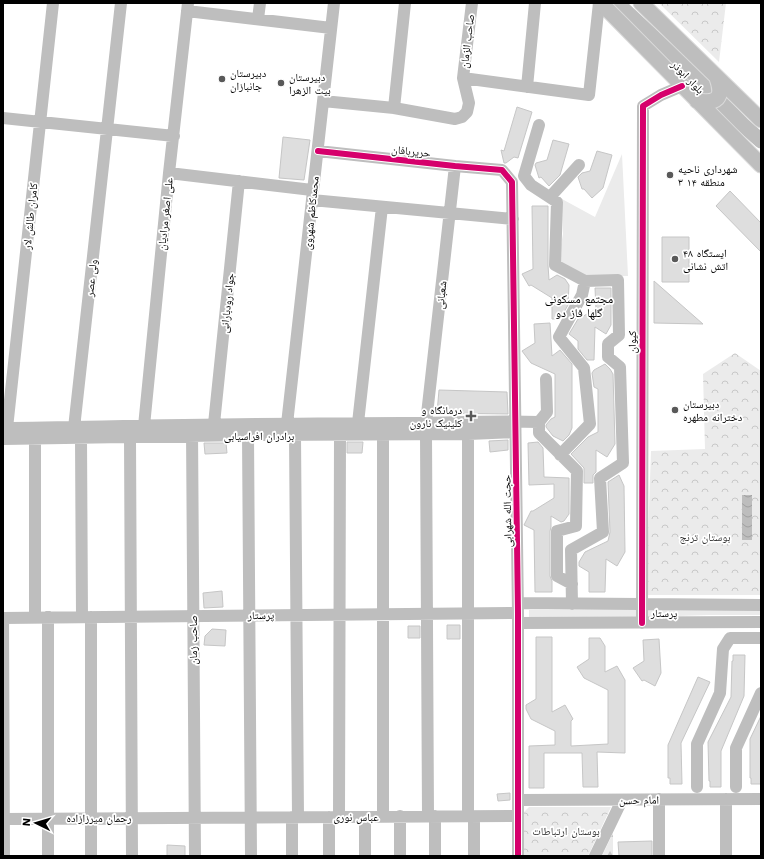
<svg xmlns="http://www.w3.org/2000/svg" width="764" height="859" font-family="'Work Sans','Noto Naskh Arabic',sans-serif">
	<style>
		.grass { fill: #ebebeb }
		.forest { fill: url(#forest-firs) }
		.park { fill: url(#park-crowns) }
		.water { fill: url(#water-waves) }
		.lines { fill: none; stroke-linecap: round; stroke-linejoin: round }
		.river { stroke: #bdbdbd; stroke-width: 15 }
		.building { fill: #dedede; stroke: #c6c6c6 }
		.major-casing { stroke: #dbdbdb; stroke-width: 17 }
		.minor { stroke: #bebebe; stroke-width: 12 }
		.major { stroke: #bebebe; stroke-width: 15 }
		.cycleway-casing { stroke: #fff; stroke-width: 8 }
		.cycleway { stroke: #d6006c; stroke-width: 6 }
		.poi-dot { fill: #595959; stroke: #fff; stroke-width: 1.5 }
		.labels { text-anchor: middle; stroke-width: 3.5; stroke-linejoin: round; paint-order: stroke }
		.street-label { font-size: 11px; fill: #000; stroke: #fff }
		.poi-label { font-size: 11px; fill: #000; stroke: #fff; text-anchor: start }
		.park-label { font-size: 11px; fill: #313131; stroke: #fff }
		.neighbourhood-label { font-size: 12px; fill: #000; stroke: #fff }
	</style>
	<defs>
		<pattern id="forest-firs" width="22" height="20" patternUnits="userSpaceOnUse"><rect width="22" height="20" fill="#ebebeb"/><path d="M5 1l3.5 6h-7zM16 11l3.5 6h-7z" fill="#c8c8c8"/></pattern>
		<pattern id="park-crowns" width="20" height="18" patternUnits="userSpaceOnUse"><rect width="20" height="18" fill="#ebebeb"/><path d="M2 6a3 3 0 1 1 6 0M12 15a3 3 0 1 1 6 0" fill="none" stroke="#c8c8c8"/></pattern>
		<pattern id="water-waves" width="16" height="10" patternUnits="userSpaceOnUse"><rect width="16" height="10" fill="#bdbdbd"/><path d="M0 5q4-4 8 0t8 0" fill="none" stroke="#a1a1a1"/></pattern>
	</defs>
	<rect width="100%" height="100%" fill="#fff"/>
	<path class="grass" d="M622,154L628,276L589,277L558,261L563,234L562,199L595,217Z
		M648,608H761V615H709L647,617Z
		M637,609V617L529,618V610Z"/>
	<path class="forest" d="M613,833V856H602Z"/>
	<path class="park" d="M659,3H726L719,62Z
		M735,353L761,371V595H646L651,451L705,449L703,374Z
		M529,807H611L588,856H521V815Z"/>
	<path class="water" d="M742,495H752V540H742Z"/>
	<g class="lines">
		<path class="river" d="M617,3L696,77L742,124L761,141"/>
	</g>
	<path class="building" d="M517,107L532,112L518,158L514,157L506,163H504L501,150L504,151Z
		M283,137L310,140L304,180L279,178Z
		M553,140L569,144L560,175L549,186L541,177L539,178L535,165L536,163L547,160Z
		M597,151L612,155L603,188L592,198L584,189H582L578,177L582,173L590,171Z
		M730,191L761,223V252L716,206Z
		M532,206H548V265L549,280L557,275L565,279L569,285L568,305L560,319H552V298L531,285L529,286L522,274L533,269Z
		M662,237H689V282H662Z
		M654,281L703,324L654,323Z
		M595,288H611V325L606,334L595,327L594,360H587L578,349V341L569,334L578,319L596,309Z
		M550,323L552,356L560,350L572,364V428L569,435L563,441L553,436L546,427V425L551,419L555,417V374L531,363L522,351L535,343L534,324Z
		M605,364L610,369L613,374L615,444L607,457L596,450V472L593,475V483H584V468L571,454L588,437L598,432V389L594,387L592,373L594,370Z
		M439,390L507,392L508,414L437,413Z
		M508,440V450L490,452L489,441Z
		M347,442H363L362,453H347Z
		M538,442L543,448L544,477L569,478V514L564,521L561,522L551,516V527L550,531V576L552,581V592H535L534,530L524,525L531,511H533L554,498V484L529,485L528,443Z
		M204,443H226L227,453L205,454Z
		M619,475L624,486L625,552L617,566L606,559L605,592H589V572L579,566V562L585,552L608,541L610,532L608,482Z
		M222,591L223,607L204,608L203,593Z
		M447,625H460V639H447Z
		M408,626H420V638H408Z
		M212,629L226,630L225,646L204,645L205,636Z
		M536,637H552V712L565,705L573,719L571,721V746L608,744V690L584,678L577,667L589,659V638H600L605,646V672L617,666L625,680V753L597,752L598,787H583L582,753H544V788H529V746L555,745V731L531,719L526,709V705L536,699Z
		M659,639L661,673L655,686L644,680L642,681L633,668L644,661L643,640Z
		M733,655H745L744,696L721,751V787H710V781H709L708,742L731,697L732,661H733Z
		M698,677L710,682L681,743L682,784H670V778H668V745Z
		M761,716V784H751V778H750V739Z
		M510,793V800L498,801L497,794Z
		M652,841V856H619L618,842Z
		M167,845L185,846V856H167Z"/>
	<g class="lines">
		<defs>
			<path id="major" d="M601,3L761,165
				M641,3L761,120
				M697,101C717,104 724,98 717,78"/>
		</defs>
		<use href="#major" class="major-casing"/>
		<path class="minor" d="M187,11L331,28
			M258,19L260,3
			M463,78L589,95L599,3
			M527,87L535,3
			M323,101L394,108L455,119L462,117L467,112L469,103L463,78L472,3
			M394,108L405,3
			M3,118L174,136
			M539,125L524,176L531,185L557,202L555,265L585,281L618,280L619,335L608,344V357L620,367L623,463L600,478L603,532L571,550L572,604
			M318,151L455,166L502,170L512,182L518,613V856
			M169,173L312,190
			M550,197L579,165
			M312,200L513,219
			M546,379L547,412L539,422V433L577,471L576,526L557,531V576L572,584
			M358,423L382,207
			M426,423L455,166
			M214,424L239,181
			M287,424L334,3
			M144,426L169,173L188,3
			M3,428C136,426 269,423 403,423C448,423 493,420 539,422
			M7,428L53,3
			M74,428L121,3
			M192,430L195,856
			M426,434L428,816
			M468,434V816
			M248,435L251,856
			M295,435L298,817
			M130,437L132,856
			M81,438L82,617
			M3,439L248,435L468,434L515,432
			M35,439V617
			M560,455L590,424L584,368L559,337L582,295L585,281
			M518,603L761,605
			M48,617V856
			M91,617V856
			M3,618L518,613
			M3,618L4,856
			M518,623L761,622
			M642,623L643,106L661,95L682,86
			M697,787V744L720,693L723,649L730,638H761
			M736,787V748L761,693
			M659,799V856
			M726,799V856
			M518,800L761,799
			M383,816V435
			M400,816V856
			M435,816V856
			M292,817V856
			M339,817L340,435
			M3,819L518,816
			M329,856V817
			M365,856V817
			M474,856V816
			M595,856L622,800"/>
		<use href="#major" class="major"/>
		<defs>
			<path id="cycleway" d="M318,151L455,166L502,170L512,182L518,613V856
				M642,623L643,106L661,95L682,86"/>
		</defs>
		<use href="#cycleway" class="cycleway-casing"/>
		<use href="#cycleway" class="cycleway"/>
	</g>
	<g class="poi-dot">
		<circle cx="222" cy="79" r="4"/>
		<circle cx="281" cy="83" r="4"/>
		<circle cx="670" cy="175" r="4"/>
		<circle cx="675" cy="259" r="4"/>
		<circle cx="675" cy="410" r="4"/>
		<path d="M469 410h4v4h4v4h-4v4h-4v-4h-4v-4h4z"/>
	</g>
	<g class="labels">
		<g class="street-label">
			<text transform="translate(467 41) rotate(-83)" y="4">صاحب الزمان</text>
			<text transform="translate(688 77) rotate(46)" y="4">بلوار ابوذر</text>
			<text transform="translate(411 151) rotate(6)" y="4">حریربافان</text>
			<text transform="translate(311 213) rotate(-84)" y="4">محمدکاظم شهروی</text>
			<text transform="translate(165 214) rotate(-84)" y="4">علی اصغر مرادیان</text>
			<text transform="translate(30 216) rotate(-84)" y="4">کامران طالش لار</text>
			<text transform="translate(91 278) rotate(-84)" y="4">ولی عصر</text>
			<text transform="translate(441 295) rotate(-84)" y="4">شعبانی</text>
			<text transform="translate(227 303) rotate(-84)" y="4">جواد رودبارانی</text>
			<text transform="translate(632 342) rotate(-90)" y="4">کیوان</text>
			<text x="259" y="440">برادران افراسیابی</text>
			<text transform="translate(507 511) rotate(-91)" y="4">حجت الله شهرابی</text>
			<text x="664" y="617">پرستار</text>
			<text transform="translate(261 615) rotate(-1)" y="4">پرستار</text>
			<text transform="translate(193 640) rotate(-90)" y="4">صاحب زمان</text>
			<text transform="translate(639 800) rotate(-1)" y="4">امام حسن</text>
			<text x="356" y="821">عباس نوری</text>
			<text x="99" y="822">رحمان میرزازاده</text>
		</g>
		<g class="poi-label">
			<text x="230" y="77">دبیرستان<tspan x="230" dy="13">جانبازان</tspan></text>
			<text x="289" y="81">دبیرستان<tspan x="289" dy="13">بیت الزهرا</tspan></text>
			<text x="678" y="173">شهرداری ناحیه<tspan x="678" dy="13">۳ منطقه ۱۴</tspan></text>
			<text x="683" y="257">ایستگاه ۴۸<tspan x="683" dy="13">اتش نشانی</tspan></text>
			<text x="683" y="408">دبیرستان<tspan x="683" dy="13">دخترانه مطهره</tspan></text>
			<text x="462" y="414" text-anchor="end">درمانگاه و<tspan x="462" dy="13">کلینیک نارون</tspan></text>
		</g>
		<g class="park-label">
			<text x="705" y="541">بوستان ترنج</text>
			<text x="566" y="835">بوستان ارتباطات</text>
		</g>
		<g class="neighbourhood-label">
			<text x="579" y="303">مجتمع مسکونی<tspan x="579" dy="14">گلها فاز دو</tspan></text>
		</g>
	</g>
	<rect width="764" height="859" fill="none" stroke="#000000" stroke-width="8"/>
	<g transform="translate(36 823) rotate(275)" stroke="#ffffff" stroke-width="3" paint-order="stroke">
	<path d="M0-3L7 15L0 10L-7 15Z" fill="#000000"/>
	<text y="-6" font-size="11" font-weight="bold" text-anchor="middle" fill="#000000">N</text>
	</g>
</svg>
